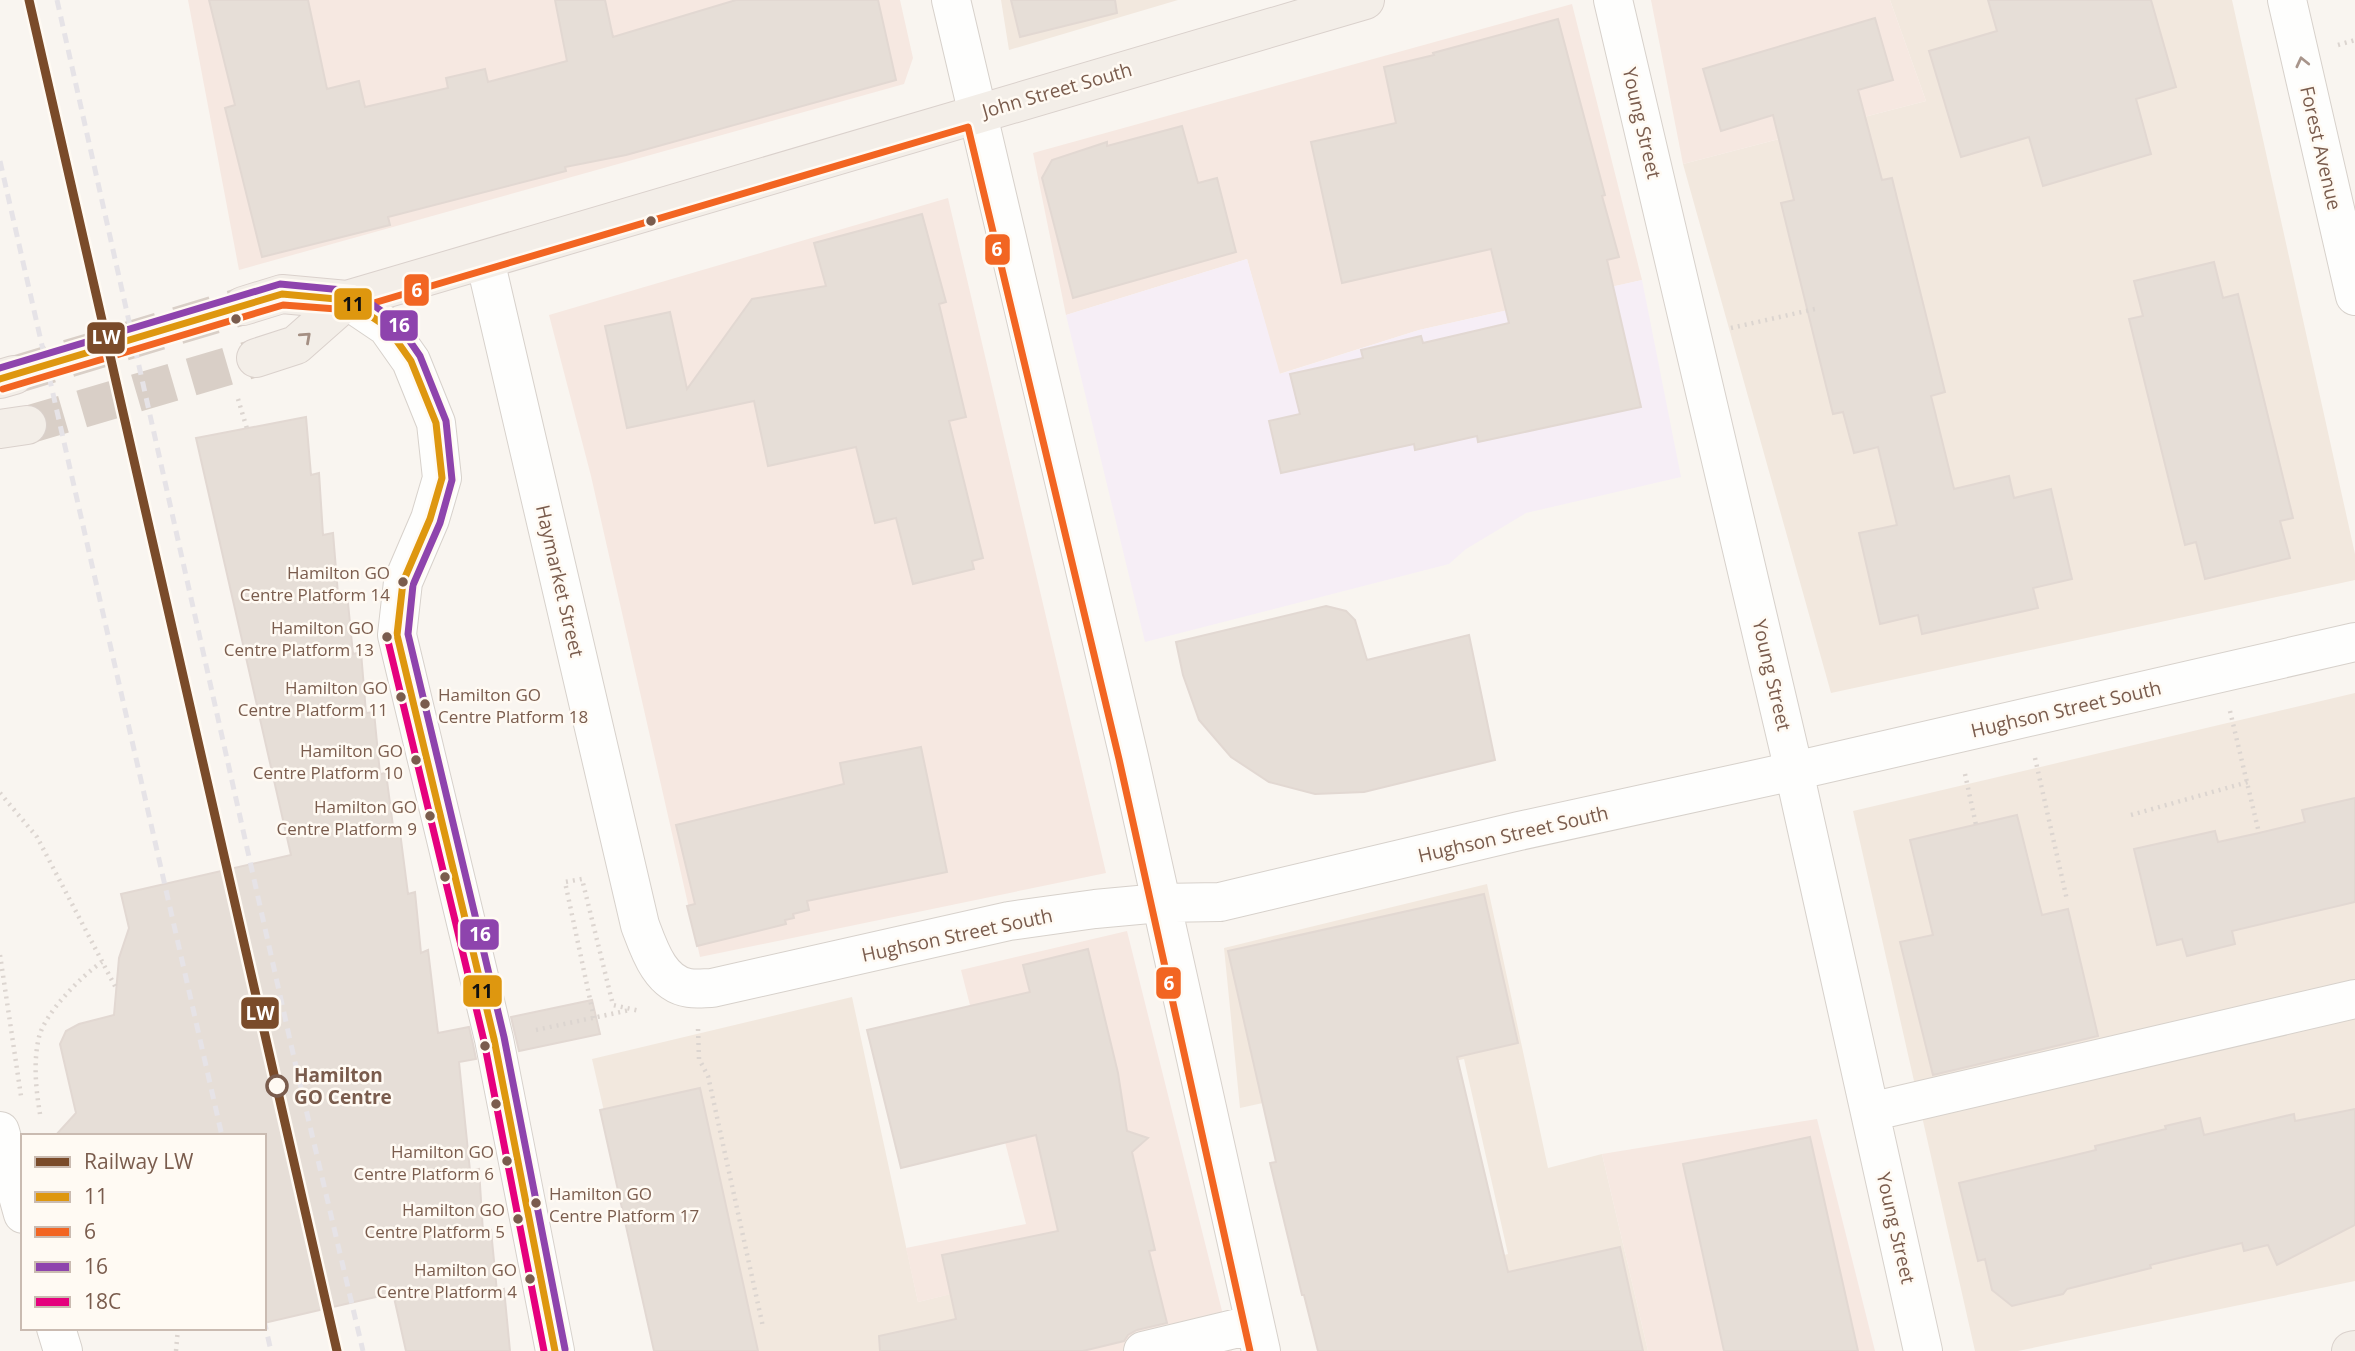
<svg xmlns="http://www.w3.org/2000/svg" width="2355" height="1351" font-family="'Open Sans',sans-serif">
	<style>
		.residential { fill: #f2e8de }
		.commercial { fill: #f6e8e1 }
		.education { fill: #f6eef6 }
		.building { fill: #e6ded7; stroke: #e2d8d2; stroke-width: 2 }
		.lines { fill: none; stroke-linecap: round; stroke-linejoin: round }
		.major-tunnel { stroke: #d9cfc7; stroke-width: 38; stroke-dasharray: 38 19; stroke-linecap: butt }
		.minor-casing { stroke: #d7d1cb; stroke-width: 40 }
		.major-casing { stroke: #dad1cc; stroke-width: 40 }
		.path { stroke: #dcd5d0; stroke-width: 4.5; stroke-dasharray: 2 5; stroke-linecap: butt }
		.minor { stroke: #fefefd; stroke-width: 38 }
		.major { stroke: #f3eee8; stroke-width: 38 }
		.rail { stroke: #e6e3e7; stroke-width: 5; stroke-dasharray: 10 7; stroke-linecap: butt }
		.bus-1-casing { stroke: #fffaf3; stroke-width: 12 }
		.bus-2-casing { stroke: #fffaf3; stroke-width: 12 }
		.bus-3-casing { stroke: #fffaf3; stroke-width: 12 }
		.bus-4-casing { stroke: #fffaf3; stroke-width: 12 }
		.bus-1 { stroke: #de970f; stroke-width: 7 }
		.bus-2 { stroke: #f26522; stroke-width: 7 }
		.bus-3 { stroke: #8e44ad; stroke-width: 7 }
		.bus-4 { stroke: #e5007d; stroke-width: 7 }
		.rail-1-casing { stroke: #fffaf3; stroke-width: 14 }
		.rail-1 { stroke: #7a4b2a; stroke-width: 9 }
		.oneway { stroke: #a8958b }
		.oneway2 { stroke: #a48f83 }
		.bus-dot { fill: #7a5c4d; stroke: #fffaf3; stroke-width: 2.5 }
		.stop-dot { fill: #fffaf3; stroke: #7a5c4d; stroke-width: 3.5 }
		.labels { text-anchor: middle; stroke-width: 5; stroke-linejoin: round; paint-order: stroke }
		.bus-label { font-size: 17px; fill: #7a5c4d; stroke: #fffaf3; text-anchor: end }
		.street-label { font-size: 19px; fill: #7a5c4d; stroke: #fffaf3 }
		.stop-label { font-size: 19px; font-weight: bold; fill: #7a5c4d; stroke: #fffaf3; text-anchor: start }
		.line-badge { stroke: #fffaf3; stroke-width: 2.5 }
		.badge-label { font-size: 19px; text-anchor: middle; font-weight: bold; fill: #fff }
		.pale-badge-label { font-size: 19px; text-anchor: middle; font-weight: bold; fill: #111 }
	</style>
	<rect width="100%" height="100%" fill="#f9f5f0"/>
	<path class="residential" d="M1001,0H1178L1009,50Z
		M1890,0H2232L2355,554V580L1831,693L1683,164L1926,101Z
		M2355,693V1281L2018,1351H1975L1853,811Z
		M1487,884L1548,1168L1602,1154L1648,1351H1496L1474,1263L1508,1254L1464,1059L1240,1108L1224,948Z
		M852,997L918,1302L1023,1276L1040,1351H659L592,1059Z"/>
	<path class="commercial" d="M188,0H900L913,58L904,84L239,270Z
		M1651,0H1890L1926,101L1683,164Z
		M1572,4L1642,280L1419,330L1279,374L1247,259L1066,315L1033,153Z
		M948,198L1106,873L700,957L591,476L549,315Z
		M1127,931L1232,1351H1040L1023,1277L918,1302L906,1248L1026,1224L961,970Z
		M1817,1119L1875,1351H1648L1602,1154Z"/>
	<path class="education" d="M1247,259L1280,374L1419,330L1642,280L1681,477L1526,513L1466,549L1449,564L1145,642L1066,315Z"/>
	<path class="building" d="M209,0H308L327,89L359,81L365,107L448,88L446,78L485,69L488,82L567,61L555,0H605L613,37L736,0H878L896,80L626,155L565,167L566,171L388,217L390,225L262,257L225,108L235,105Z
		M1011,0H1115L1117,13L1020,37Z
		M1988,0H2151L2176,87L2136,99L2151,154L2043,186L2029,137L1961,157L1929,51L1997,31Z
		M1875,18L1893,80L1858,90L1882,180L1892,178L1945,392L1931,396L1954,489L2009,476L2014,498L2051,489L2072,579L2033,588L2038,608L1922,634L1918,615L1880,624L1859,533L1897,525L1878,447L1854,453L1843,412L1833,414L1781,203L1794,200L1773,115L1721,131L1703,69Z
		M1558,19L1605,195L1602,196L1619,257L1607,260L1641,407L1478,442L1477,436L1415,450L1414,444L1281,473L1269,421L1300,414L1290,374L1363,358L1361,350L1421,336L1423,343L1509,323L1491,249L1342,283L1311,142L1396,123L1384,67L1434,55L1433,53Z
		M1182,126L1198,183L1217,178L1236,252L1073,298L1042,178L1052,160L1107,142V146Z
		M922,214L946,302L939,304L966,417L949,421L983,558L972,561L974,569L913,584L896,518L875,523L856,447L768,466L754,401L627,428L605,326L670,312L687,389L752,299L826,286L814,243Z
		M2214,262L2223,298L2238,294L2293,518L2280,521L2290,558L2205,579L2196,542L2185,545L2129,319L2143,316L2134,281Z
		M306,417L311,475L319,473L323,535L333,533L338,594L347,593L353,654L361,652L366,713L374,712L380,774L386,773L394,834L400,832L408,894L415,892L421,953L428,950L438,1033L469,1027L473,1044L476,1059L459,1062L470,1171L479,1169L483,1232L491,1230L497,1292L504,1289L510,1351H406L393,1293L264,1323V1136H55L76,1113L60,1044L66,1031L79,1024L114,1015L119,958L129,928L121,894L291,855L196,438Z
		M1326,606L1346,611L1355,620L1367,660L1469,635L1495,760L1364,792L1315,794L1269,782L1231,757L1199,720L1183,675L1176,642Z
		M921,747L947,872L807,901L809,910L793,914L794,918L785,920L786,924L697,946L687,906L695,904L676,825L844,784L840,763Z
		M2355,798V902L2232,931L2235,944L2187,956L2182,939L2157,945L2134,849L2215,831L2218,842L2259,833L2305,822L2302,810Z
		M2017,815L2042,915L2068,909L2098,1036L1933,1075L1900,942L1933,935L1910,840Z
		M1484,894L1518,1043L1457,1057L1508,1272L1620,1247L1643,1351H1318L1304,1295H1302L1270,1163L1276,1162L1228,951Z
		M1088,949L1118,1073L1127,1131L1148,1138L1132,1152L1155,1250L1149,1251L1167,1323L1137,1330L1128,1335L1124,1341L1083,1351H880L879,1336L956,1319L942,1255L1058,1231L1036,1135L901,1168L867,1030L1030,992L1023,965Z
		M592,1000L600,1034L519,1051L511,1017Z
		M700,1088L758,1351H654L600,1110Z
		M2355,1109V1225L2277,1265L2268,1245L2244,1251L2242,1243L2150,1265L2151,1268L2067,1289L2063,1294L2012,1306L1992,1290L1985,1259L1978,1261L1959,1183L2096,1150L2095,1146L2166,1129L2165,1126L2200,1118L2204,1135L2294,1114L2295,1121Z
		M1810,1137L1858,1351H1724L1683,1164Z"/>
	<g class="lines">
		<path class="major-tunnel" d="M14,375L243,306
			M27,425L256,358"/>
		<defs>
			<path id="minor" d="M951,0L1129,757L1261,1351
				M1613,0L1794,771L1923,1351
				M2287,0L2355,296
				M485,260L640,925C649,949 660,984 689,988C697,989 705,988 712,988L1009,921L1095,909L1160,903L1220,902L1519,831L1794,771L2355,642
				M347,300L387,327L411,361L436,423L442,478L430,519L403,582L397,635L494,1039L555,1351
				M1870,1112L2355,999
				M0,1131L23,1214
				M56,1328L63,1351
				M1143,1351L1255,1324"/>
			<path id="major" d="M243,306L282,294L347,300L1365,0
				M256,358L296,345L347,300
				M0,379L14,375
				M0,429L27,425
				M2351,1351L2355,1350"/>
		</defs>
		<use href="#minor" class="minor-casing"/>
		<use href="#major" class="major-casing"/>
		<path class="path" d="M2338,45L2355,40
			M1731,328L1815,309
			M238,399L248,432
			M2230,711L2259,833
			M2035,758L2067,900
			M1965,774L1976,825
			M0,793L37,837L117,990
			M2131,815L2248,782
			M0,955L21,1096
			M594,1018L565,882L582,879L613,1005L640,1011
			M698,1029L699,1059L708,1076L763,1327
			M536,1030L630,1010
			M40,1114C36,1090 33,1062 39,1037C45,1013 81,976 102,962
			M176,1351L178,1328"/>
		<use href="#minor" class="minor"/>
		<use href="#major" class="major"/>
		<path class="rail" d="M57,0L297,1071L363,1351
			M0,161L222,1136
			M264,1320L271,1351"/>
		<defs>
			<path id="bus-1" d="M0,379L282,294L347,300L387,327L411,361L436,423L442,478L430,519L403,582L397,635L494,1039L555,1351"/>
			<path id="bus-2" d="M3,389L283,305L350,310L968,127L1119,759L1250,1351"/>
			<path id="bus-3" d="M0,368L280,284L353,291L396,321L420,356L446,421L452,480L440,523L413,585L408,634L504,1037L565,1349"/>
			<path id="bus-4" d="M387,637L484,1041L544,1351"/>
		</defs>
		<use href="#bus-1" class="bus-1-casing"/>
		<use href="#bus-2" class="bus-2-casing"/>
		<use href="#bus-3" class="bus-3-casing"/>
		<use href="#bus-4" class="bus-4-casing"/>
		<use href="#bus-1" class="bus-1"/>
		<use href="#bus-2" class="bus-2"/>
		<use href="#bus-3" class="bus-3"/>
		<use href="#bus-4" class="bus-4"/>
		<defs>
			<path id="rail-1" d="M29,0L337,1351"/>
		</defs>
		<use href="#rail-1" class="rail-1-casing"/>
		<use href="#rail-1" class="rail-1"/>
	</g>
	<defs><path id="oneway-chevron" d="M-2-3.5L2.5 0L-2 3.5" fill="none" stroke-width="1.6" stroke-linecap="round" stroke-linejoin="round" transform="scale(1.75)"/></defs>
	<use class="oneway" href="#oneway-chevron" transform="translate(2302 62) rotate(-103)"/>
	<use class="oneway2" href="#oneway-chevron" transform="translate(306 337) rotate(-42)"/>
	<g class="bus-dot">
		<circle cx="651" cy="221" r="6"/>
		<circle cx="236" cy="319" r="6"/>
		<circle cx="403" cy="582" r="6"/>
		<circle cx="387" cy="637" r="6"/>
		<circle cx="401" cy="697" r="6"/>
		<circle cx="425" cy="704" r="6"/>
		<circle cx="416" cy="760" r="6"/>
		<circle cx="430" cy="816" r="6"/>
		<circle cx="445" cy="877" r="6"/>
		<circle cx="485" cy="1046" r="6"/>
		<circle cx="496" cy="1104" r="6"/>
		<circle cx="507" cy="1161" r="6"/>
		<circle cx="536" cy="1203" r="6"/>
		<circle cx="518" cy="1219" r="6"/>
		<circle cx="530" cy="1279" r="6"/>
	</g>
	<circle class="stop-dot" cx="277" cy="1086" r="10"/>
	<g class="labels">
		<g class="bus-label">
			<text x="390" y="579">Hamilton GO<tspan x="390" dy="22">Centre Platform 14</tspan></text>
			<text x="374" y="634">Hamilton GO<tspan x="374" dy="22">Centre Platform 13</tspan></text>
			<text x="388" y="694">Hamilton GO<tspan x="388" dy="22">Centre Platform 11</tspan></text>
			<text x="438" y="701" text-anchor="start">Hamilton GO<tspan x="438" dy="22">Centre Platform 18</tspan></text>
			<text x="403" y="757">Hamilton GO<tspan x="403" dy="22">Centre Platform 10</tspan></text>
			<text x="417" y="813">Hamilton GO<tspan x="417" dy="22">Centre Platform 9</tspan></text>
			<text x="494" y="1158">Hamilton GO<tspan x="494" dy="22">Centre Platform 6</tspan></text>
			<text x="549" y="1200" text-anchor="start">Hamilton GO<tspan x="549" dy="22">Centre Platform 17</tspan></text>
			<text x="505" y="1216">Hamilton GO<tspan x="505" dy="22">Centre Platform 5</tspan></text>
			<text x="517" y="1276">Hamilton GO<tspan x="517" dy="22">Centre Platform 4</tspan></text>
		</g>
		<g class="street-label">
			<text transform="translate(1057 90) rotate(-16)" y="7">John Street South</text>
			<text transform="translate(1642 123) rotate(77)" y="7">Young Street</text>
			<text transform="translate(2321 148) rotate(77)" y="7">Forest Avenue</text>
			<text transform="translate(560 581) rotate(77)" y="7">Haymarket Street</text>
			<text transform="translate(1772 675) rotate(77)" y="7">Young Street</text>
			<text transform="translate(2066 709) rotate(-13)" y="7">Hughson Street South</text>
			<text transform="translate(1513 834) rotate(-13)" y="7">Hughson Street South</text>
			<text transform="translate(957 935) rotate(-12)" y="7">Hughson Street South</text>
			<text transform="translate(1896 1228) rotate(77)" y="7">Young Street</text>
		</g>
		<g class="stop-label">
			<text x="294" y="1082">Hamilton<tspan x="294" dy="22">GO Centre</tspan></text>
		</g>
	</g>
	<g class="line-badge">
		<rect x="984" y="233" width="27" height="33" rx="7" fill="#f26522"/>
		<rect x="403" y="273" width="27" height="34" rx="7" fill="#f26522"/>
		<rect x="333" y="287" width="40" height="34" rx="7" fill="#de970f"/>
		<rect x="379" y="309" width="40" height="33" rx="7" fill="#8e44ad"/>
		<rect x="86" y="321" width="40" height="34" rx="7" fill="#7a4b2a"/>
		<rect x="459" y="918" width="41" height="33" rx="7" fill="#8e44ad"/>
		<rect x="1155" y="966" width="27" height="34" rx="7" fill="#f26522"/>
		<rect x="462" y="974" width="41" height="34" rx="7" fill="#de970f"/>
		<rect x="240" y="996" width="40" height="34" rx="7" fill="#7a4b2a"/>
	</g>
	<g class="badge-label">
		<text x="997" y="256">6</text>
		<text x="417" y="297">6</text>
		<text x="399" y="332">16</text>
		<text x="106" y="344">LW</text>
		<text x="480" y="941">16</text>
		<text x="1169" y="990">6</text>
		<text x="260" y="1020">LW</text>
	</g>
	<g class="pale-badge-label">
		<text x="353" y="311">11</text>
		<text x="482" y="998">11</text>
	</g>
	<rect x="21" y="1134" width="245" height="196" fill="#fffaf3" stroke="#cabbb1" stroke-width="2"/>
	<rect x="35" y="1157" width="35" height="10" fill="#7a4b2a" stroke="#cabbb1" stroke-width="2"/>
	<text x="84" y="1169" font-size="21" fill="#7a5c4d">Railway LW</text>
	<rect x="35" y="1192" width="35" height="10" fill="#de970f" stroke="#cabbb1" stroke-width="2"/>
	<text x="84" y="1204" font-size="21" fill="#7a5c4d">11</text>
	<rect x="35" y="1227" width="35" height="10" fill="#f26522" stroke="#cabbb1" stroke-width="2"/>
	<text x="84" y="1239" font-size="21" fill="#7a5c4d">6</text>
	<rect x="35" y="1262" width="35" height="10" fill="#8e44ad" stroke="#cabbb1" stroke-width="2"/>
	<text x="84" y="1274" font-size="21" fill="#7a5c4d">16</text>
	<rect x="35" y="1297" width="35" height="10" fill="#e5007d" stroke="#cabbb1" stroke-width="2"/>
	<text x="84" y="1309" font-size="21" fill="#7a5c4d">18C</text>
</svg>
